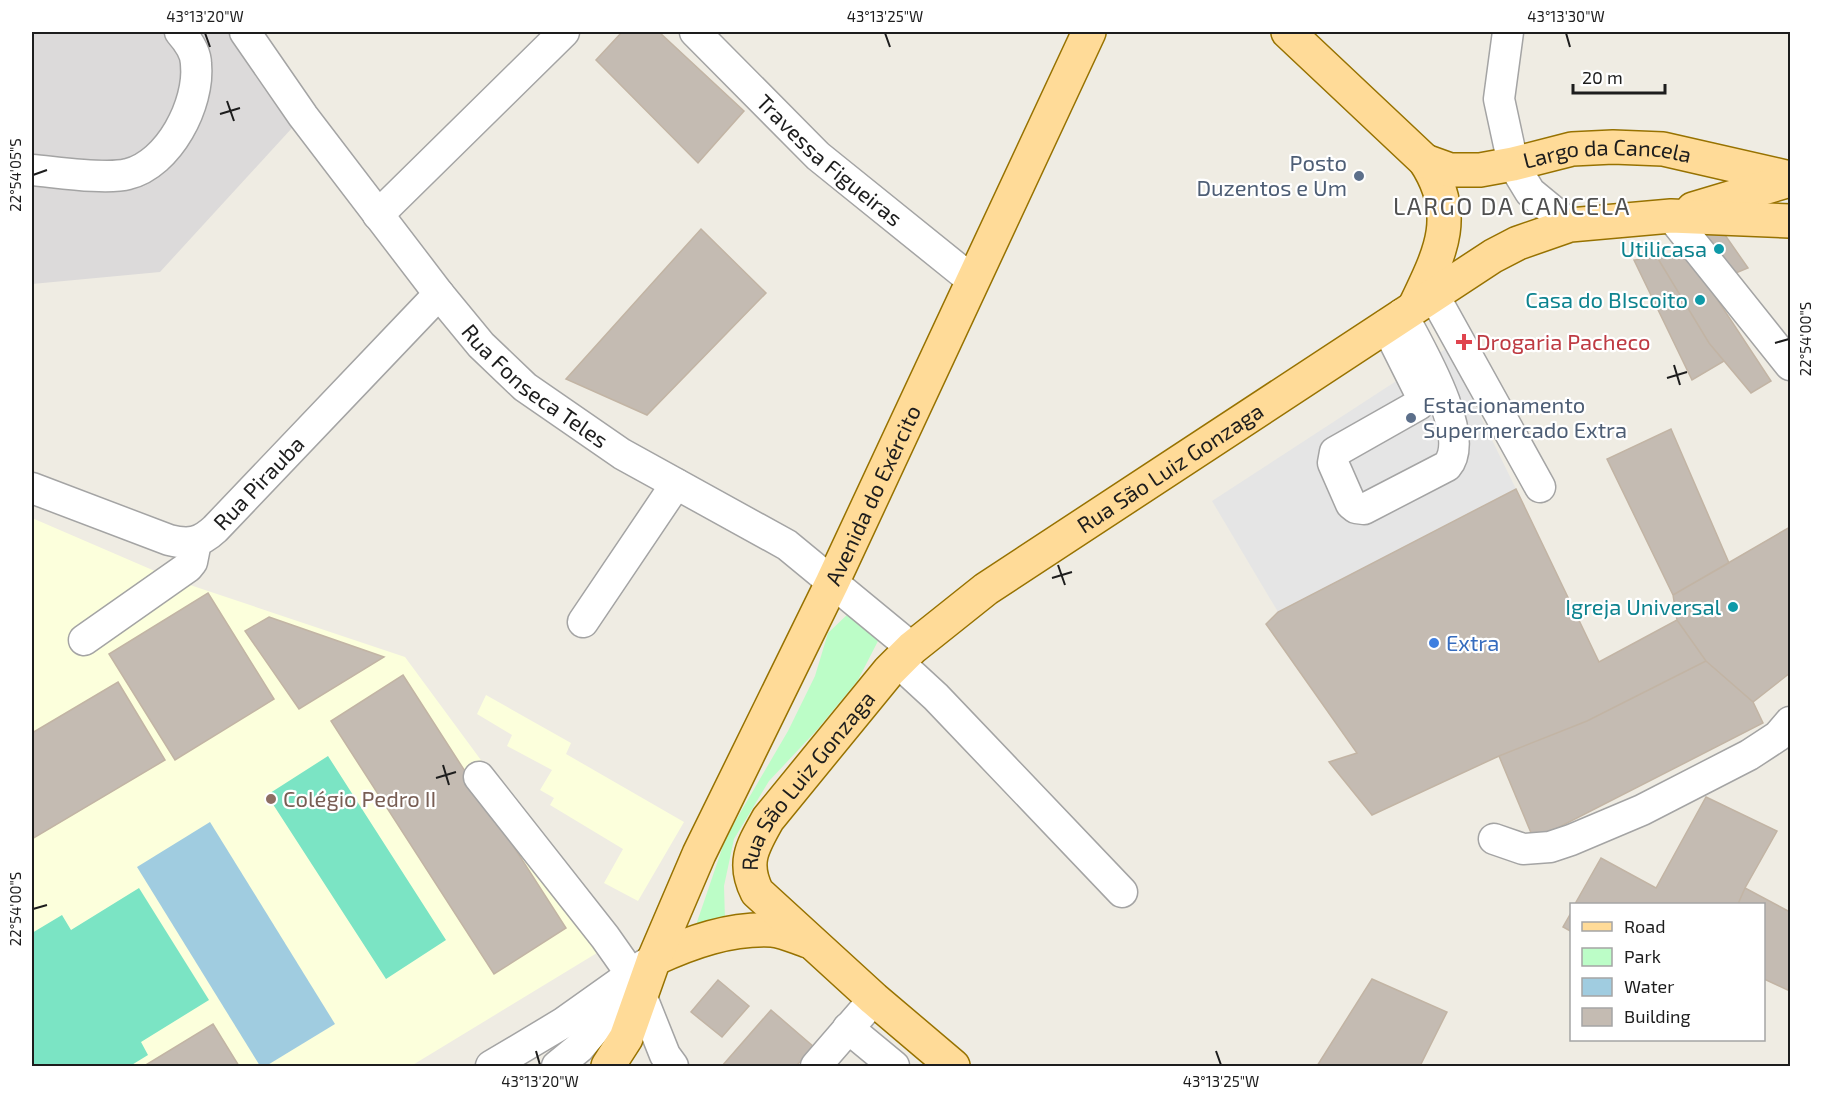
<svg xmlns="http://www.w3.org/2000/svg" width="1822" height="1098" font-family="'Exo 2',sans-serif">
	<style>
		.residential { fill: #dcdada }
		.education { fill: #fcffdc }
		.park { fill: #bcfdc7 }
		.pitch { fill: #7be4c4 }
		.parking { fill: #e5e5e5 }
		.water { fill: #a0cce0 }
		.building { fill: #c4bbb2; stroke: #c2b4a4; stroke-width: 1.5 }
		.lines { fill: none; stroke-linecap: round; stroke-linejoin: round }
		.minor-casing { stroke: #a4a4a4; stroke-width: 33 }
		.major-casing { stroke: #977200; stroke-width: 36 }
		.minor { stroke: #fff; stroke-width: 30 }
		.major { stroke: #ffdb98; stroke-width: 33 }
		.ticks { fill: none; stroke: #1d1d1d; stroke-width: 2 }
		.service-dot { fill: #5c6f8a; stroke: #fff; stroke-width: 2 }
		.culture-dot { fill: #0f9aa8; stroke: #fff; stroke-width: 2 }
		.health-dot { fill: #e0444e; stroke: #fff; stroke-width: 2 }
		.shop-dot { fill: #3f7fe0; stroke: #fff; stroke-width: 2 }
		.education-dot { fill: #8d6e63; stroke: #fff; stroke-width: 2 }
		.labels { text-anchor: middle; stroke-width: 4.5; stroke-linejoin: round; paint-order: stroke }
		.street-label { font-size: 22px; fill: #1d1d1d; stroke: #fff }
		.service-label { font-size: 22px; fill: #4e5e75; stroke: #fff; text-anchor: end }
		.culture-label { font-size: 22px; fill: #0d838f; stroke: #fff; text-anchor: end }
		.health-label { font-size: 22px; fill: #be3a42; stroke: #fff; text-anchor: start }
		.shop-label { font-size: 22px; fill: #366cbe; stroke: #fff; text-anchor: start }
		.education-label { font-size: 22px; fill: #785e54; stroke: #fff; text-anchor: start }
		.neighbourhood-label { font-size: 24px; letter-spacing: 1.5px; fill: #505050; stroke: #fff }
		.neatline { fill: none; stroke: #1d1d1d; stroke-width: 2 }
		.ticks-label { font-size: 15px; text-anchor: middle; fill: #1d1d1d }
	</style>
	<rect width="100%" height="100%" fill="#efece3"/>
	<path class="residential" d="M32,32H245L303,116L160,272L32,284Z"/>
	<path class="education" d="M32,518L178,581L405,657L615,942L411,1066H32Z
		M486,695L571,743L566,754L684,822L638,901L604,883L623,849L550,805L554,798L540,790L552,770L507,746L512,735L477,714Z"/>
	<path class="park" d="M849,613L867,626L878,641L858,680L816,731L769,781L734,839L724,886L725,920L696,925L726,837L788,731L815,676L828,633Z"/>
	<path class="pitch" d="M328,756L446,940L386,979L267,795Z
		M139,888L209,1000L141,1042L148,1055L130,1066H32V933L62,915L71,930Z"/>
	<path class="parking" d="M1447,348L1516,489L1278,612L1212,501Z"/>
	<path class="water" d="M210,822L335,1024L266,1066H260L137,867Z"/>
	<path class="building" d="M622,32H659L744,111L698,163L596,60Z
		M1695,222H1716L1748,268L1726,277Z
		M701,229L766,293L647,415L566,379Z
		M1686,252L1771,381L1751,393L1709,343L1657,257Z
		M1657,257L1709,343L1724,361L1692,380L1634,260Z
		M1671,429L1729,563L1673,595L1607,459Z
		M1516,489L1599,662L1677,620L1706,661L1587,721L1499,756L1372,815L1329,762L1357,753L1266,624L1278,612Z
		M1790,527V673L1753,702L1706,661L1677,620L1673,595Z
		M208,593L274,699L175,760L109,654Z
		M269,617L384,657L299,709L245,631Z
		M1706,661L1753,702L1763,723L1534,840L1499,756L1587,721Z
		M403,675L566,928L494,974L331,721Z
		M118,682L165,760L32,839V733Z
		M1706,797L1777,831L1745,888L1738,904H1575L1601,858L1656,888Z
		M1745,888L1790,912V991L1764,979V904H1738Z
		M1572,911V932L1563,927Z
		M1372,979L1447,1012L1420,1066H1317Z
		M718,980L749,1006L722,1037L691,1012Z
		M771,1010L814,1047L796,1066H722Z
		M213,1024L239,1066H144Z"/>
	<g class="lines">
		<defs>
			<g id="minor">
				<path id="s1" d="M245,32L303,116L439,294L481,345L525,387L622,454L787,545L912,648"/>
				<path id="s2" d="M695,32L818,156L973,281"/>
				<path d="M1508,32L1499,99L1513,164L1530,192L1570,225"/>
				<path d="M32,170C56,172 106,180 128,174C169,164 200,104 196,64C196,53 187,40 180,32"/>
				<path d="M378,215L564,32"/>
				<path d="M1671,216L1790,365"/>
				<path d="M1433,294L1540,487"/>
				<path d="M1386,325L1419,391L1420,399L1418,405L1335,452L1333,463L1351,504L1356,508L1364,509L1447,466C1473,436 1418,345 1402,314"/>
				<path id="s3" d="M32,488L169,540C189,545 200,543 215,529L439,294"/>
				<path d="M583,622L676,484"/>
				<path d="M84,640L188,567L192,562L196,542"/>
				<path d="M898,662L936,697L1122,892"/>
				<path d="M479,777L605,937L631,974"/>
				<path d="M1494,839L1523,849L1550,847L1571,840L1642,810L1749,755L1778,736L1790,722"/>
				<path d="M641,995L665,1055L673,1066"/>
				<path d="M848,1028L894,1066"/>
				<path d="M491,1066L563,1023L646,964"/>
				<path d="M557,1066L579,1048L629,989"/>
				<path d="M816,1066L874,999"/>
			</g>
			<g id="major">
				<path d="M1288,32L1425,161C1460,214 1441,252 1416,304"/>
				<path id="s4" d="M1425,161L1450,170H1480L1513,164L1572,149L1613,147L1663,149L1790,178"/>
				<path d="M1693,209L1790,180"/>
				<path d="M654,959C691,942 730,928 772,930C783,931 796,937 808,941"/>
				<path id="s5" d="M608,1066L626,1038L654,959L699,854L832,583L1089,32"/>
				<path id="s6" d="M953,1066L874,999L757,892C742,862 753,846 768,819L889,671L912,648L986,589L1493,256L1518,243L1570,225L1671,216L1790,221"/>
			</g>
		</defs>
		<use href="#minor" class="minor-casing"/>
		<use href="#major" class="major-casing"/>
		<use href="#minor" class="minor"/>
		<use href="#major" class="major"/>
	</g>
	<path class="ticks" d="M205,33L210,47M885,33L890,47M1566,33L1570,47M227,101L234,121M220,114L240,108M33,175L47,170M1775,343L1789,339M1674,365L1680,385M1667,378L1687,372M1058,565L1065,585M1052,578L1072,572M443,765L449,785M436,778L456,772M33,909L47,905M536,1051L540,1065M1216,1051L1221,1065"/>
	<g class="service-dot">
		<circle cx="1359" cy="176" r="6"/>
		<circle cx="1411" cy="418" r="6"/>
	</g>
	<g class="culture-dot">
		<circle cx="1719" cy="249" r="6"/>
		<circle cx="1700" cy="300" r="6"/>
		<circle cx="1733" cy="607" r="6"/>
	</g>
	<path class="health-dot" d="M1461 333h6v6h6v6h-6v6h-6v-6h-6v-6h6z"/>
	<circle class="shop-dot" cx="1434" cy="643" r="6"/>
	<circle class="education-dot" cx="271" cy="799" r="6"/>
	<g class="labels">
		<g class="street-label">
			<text dy="8" stroke="none"><textPath href="#s2" startOffset="186">Travessa Figueiras</textPath></text>
			<text dy="8" stroke="none"><textPath href="#s4" startOffset="186">Largo da Cancela</textPath></text>
			<text dy="8" stroke="none"><textPath href="#s1" startOffset="460">Rua Fonseca Teles</textPath></text>
			<text dy="8" stroke="none"><textPath href="#s6" startOffset="879">Rua São Luiz Gonzaga</textPath></text>
			<text dy="8" stroke="none"><textPath href="#s3" startOffset="260">Rua Pirauba</textPath></text>
			<text dy="8" stroke="none"><textPath href="#s5" startOffset="630">Avenida do Exército</textPath></text>
			<text dy="8" stroke="none"><textPath href="#s6" startOffset="393">Rua São Luiz Gonzaga</textPath></text>
		</g>
		<g class="service-label">
			<text x="1347" y="171">Posto<tspan x="1347" dy="25">Duzentos e Um</tspan></text>
			<text x="1423" y="413" text-anchor="start">Estacionamento<tspan x="1423" dy="25">Supermercado Extra</tspan></text>
		</g>
		<g class="culture-label">
			<text x="1707" y="257">Utilicasa</text>
			<text x="1688" y="308">Casa do BIscoito</text>
			<text x="1721" y="615">Igreja Universal</text>
		</g>
		<g class="health-label">
			<text x="1476" y="350">Drogaria Pacheco</text>
		</g>
		<g class="shop-label">
			<text x="1446" y="651">Extra</text>
		</g>
		<g class="education-label">
			<text x="283" y="807">Colégio Pedro II</text>
		</g>
		<g class="neighbourhood-label">
			<text x="1512" y="215">LARGO DA CANCELA</text>
		</g>
	</g>
	<rect width="1822" height="1098" fill="none" stroke="#ffffff" stroke-width="66"/>
	<rect x="1570" y="903" width="195" height="138" fill="#ffffff" stroke="#a5a5a5" stroke-width="1.5"/>
	<rect x="1582" y="922" width="30" height="9" fill="#ffdb98" stroke="#a5a5a5" stroke-width="1.5"/>
	<text x="1624" y="933" font-size="18" fill="#1d1d1d">Road</text>
	<rect x="1582" y="948" width="30" height="18" fill="#bcfdc7" stroke="#a5a5a5" stroke-width="1.5"/>
	<text x="1624" y="963" font-size="18" fill="#1d1d1d">Park</text>
	<rect x="1582" y="978" width="30" height="18" fill="#a0cce0" stroke="#a5a5a5" stroke-width="1.5"/>
	<text x="1624" y="993" font-size="18" fill="#1d1d1d">Water</text>
	<rect x="1582" y="1008" width="30" height="18" fill="#c4bbb2" stroke="#a5a5a5" stroke-width="1.5"/>
	<text x="1624" y="1023" font-size="18" fill="#1d1d1d">Building</text>
	<path d="M1573 84v9h92v-9" fill="none" stroke="#1d1d1d" stroke-width="3"/>
	<text x="1582" y="84" font-size="18" fill="#1d1d1d" stroke="#ffffff" stroke-width="4.5" paint-order="stroke">20 m</text>
	<rect x="33" y="33" width="1756" height="1032" class="neatline"/>
	<g class="ticks-label">
		<text x="205" y="22">43°13'20"W</text>
		<text x="885" y="22">43°13'25"W</text>
		<text x="1566" y="22">43°13'30"W</text>
		<text transform="translate(16 175) rotate(-90)" y="5">22°54'05"S</text>
		<text transform="translate(1806 339) rotate(-90)" y="5">22°54'00"S</text>
		<text transform="translate(16 909) rotate(-90)" y="5">22°54'00"S</text>
		<text x="540" y="1087">43°13'20"W</text>
		<text x="1221" y="1087">43°13'25"W</text>
	</g>
</svg>
